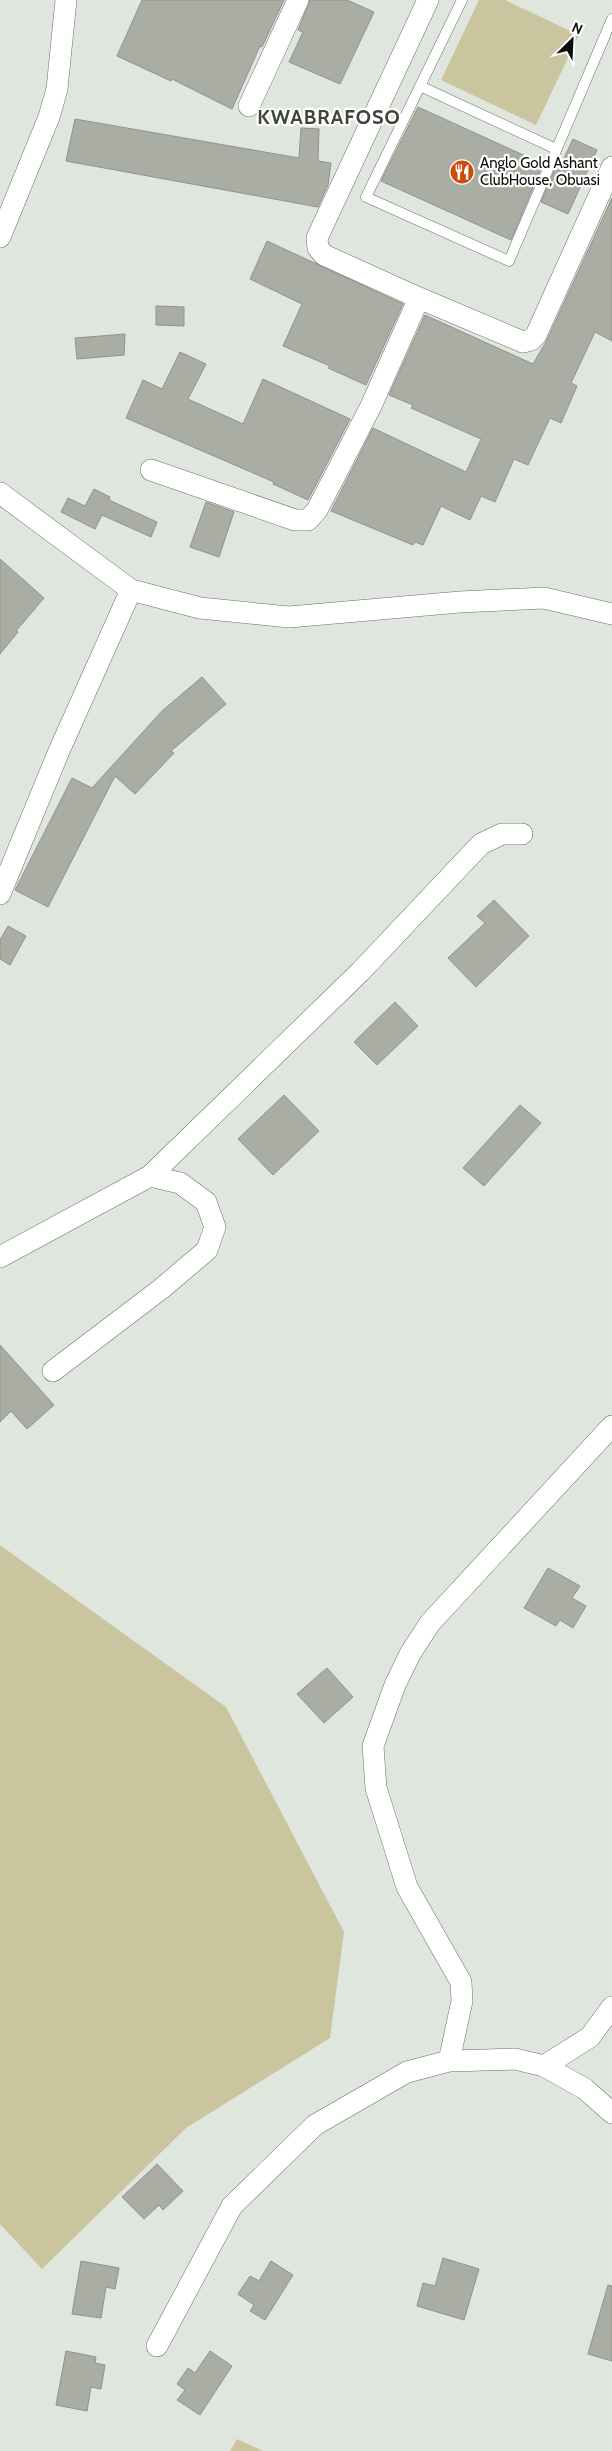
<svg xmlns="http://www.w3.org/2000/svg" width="612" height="2451" font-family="Cabin,sans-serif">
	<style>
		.green { fill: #cbc59f }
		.building { fill: #aaada3; stroke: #909389 }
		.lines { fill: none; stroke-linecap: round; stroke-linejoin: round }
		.lane-casing { stroke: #696f67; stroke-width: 11 }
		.street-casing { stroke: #696f67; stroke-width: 22 }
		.lane { stroke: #fff; stroke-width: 10 }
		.street { stroke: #fff; stroke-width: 21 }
		.labels { text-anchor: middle; stroke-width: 4.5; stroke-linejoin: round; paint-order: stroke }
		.poi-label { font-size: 15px; fill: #0b0d0a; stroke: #fff; text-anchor: start }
		.district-label { font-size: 20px; font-weight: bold; letter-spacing: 1px; fill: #3f453d; stroke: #fff }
	</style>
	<rect width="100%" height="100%" fill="#dfe6dd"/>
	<path class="green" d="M479,0H505L579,35L536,125L441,80Z
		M0,1545L226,1707L344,1932L330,2038L186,2128L42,2269L0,2224Z
		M237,2439L263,2451H230Z"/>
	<path class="building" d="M142,0H284L262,47L260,46L232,109L172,79L171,81L117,56Z
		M310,0H347L374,12L340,84L289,62L303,32L298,30Z
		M418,107L543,164L511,240L381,181Z
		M75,119L299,158L301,128L319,129L318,161L331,163L328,185L318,207L66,161Z
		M573,139L597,150L568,214L541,202L555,169L558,171Z
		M612,198V341L595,332L571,383L577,386L561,423L550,418L528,465L514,459L495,502L481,496L470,520L441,506L423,545L415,542L413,545L331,511L373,428L466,472L481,439L411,408L413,405L389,395L425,315L533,364L547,340Z
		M267,241L403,304L366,385L328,368L330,366L283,346L302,304L250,279Z
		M156,306L184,307V326L156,325Z
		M125,334L124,355L77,359L75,338Z
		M180,352L206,364L188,399L243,424L263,379L350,419L308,500L273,484L274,482L126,418L143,380L162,389Z
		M94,489L110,497L109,500L157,522L151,537L102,515L95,529L61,512L68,498L85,506Z
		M206,502L234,512L219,557L190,547Z
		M0,559L44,598L16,631L18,632L0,654Z
		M202,677L226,704L171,751L174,753L135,794L115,776L48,907L15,890L72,778L92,788L162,711Z
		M494,900L529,936L476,987L448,958L485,923L477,916Z
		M8,926L26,936L10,965L0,959V940Z
		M395,1002L418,1026L377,1065L354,1042Z
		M284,1095L319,1131L273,1175L238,1139Z
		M520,1105L541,1123L484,1186L463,1168Z
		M0,1345L54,1405L27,1429L11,1411L0,1422Z
		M548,1568L580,1586L572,1598L586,1606L573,1628L560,1620L556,1626L524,1608Z
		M327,1668L353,1697L324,1723L297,1694Z
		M157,2164L183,2191L163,2210L159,2205L144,2219L122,2197Z
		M443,2258L479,2269L464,2320L417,2306L423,2283L435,2286Z
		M81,2261L119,2268L115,2289L106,2287L101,2318L72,2314Z
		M271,2261L293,2275L265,2320L250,2311L254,2305L238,2294L250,2276L259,2281Z
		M608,2285L612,2286V2361L588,2354Z
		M66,2351L96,2357L95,2363L105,2365L101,2389L91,2387L87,2411L56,2405Z
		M210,2351L232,2366L200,2415L177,2400L185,2390L177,2384L188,2368L195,2373Z"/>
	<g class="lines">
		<defs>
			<path id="lane" d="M462,0L366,197L509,261L612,19
				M420,86L556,149"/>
			<path id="street" d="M428,0L317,238L318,248L324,255L419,298L523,342L531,340L536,335L612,167
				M249,106L298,0
				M0,237L49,117L57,89L66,0
				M151,470L295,520H308L317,510L371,406L419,298
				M0,493L131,590L200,608L289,617L460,602L544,598L612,614
				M0,894L59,751L131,590
				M0,1257L150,1176L360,972L481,844L502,834H522
				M53,1371L161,1289L207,1250L215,1227L206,1202L180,1183L150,1176
				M449,2061L462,2001L461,1982L407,1887L376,1788L373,1746L395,1685L410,1654L430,1623L612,1426
				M544,2066L590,2037L612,2007
				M157,2346L232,2206L315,2125L407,2072L449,2061L515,2059L544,2066L585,2089L612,2113"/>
		</defs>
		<use href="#lane" class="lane-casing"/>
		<use href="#street" class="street-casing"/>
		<use href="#lane" class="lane"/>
		<use href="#street" class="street"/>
	</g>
	<defs>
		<symbol id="restaurant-disc" viewBox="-11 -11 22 22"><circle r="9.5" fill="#cf4a07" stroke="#fff"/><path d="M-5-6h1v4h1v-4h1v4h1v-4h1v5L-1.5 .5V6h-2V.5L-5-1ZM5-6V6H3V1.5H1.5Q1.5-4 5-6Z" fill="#fff"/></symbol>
	</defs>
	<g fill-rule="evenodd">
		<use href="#restaurant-disc" x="448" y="158" width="28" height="28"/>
	</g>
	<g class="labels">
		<g class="poi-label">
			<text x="480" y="168">Anglo Gold Ashant<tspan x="480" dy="17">ClubHouse, Obuasi</tspan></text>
		</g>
		<g class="district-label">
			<text x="329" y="124">KWABRAFOSO</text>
		</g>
	</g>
	<g transform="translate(572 40) rotate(24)" stroke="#ffffff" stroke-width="4" paint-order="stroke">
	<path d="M0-4L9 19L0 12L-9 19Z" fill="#0b0d0a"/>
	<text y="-8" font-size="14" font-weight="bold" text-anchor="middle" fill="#0b0d0a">N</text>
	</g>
</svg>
